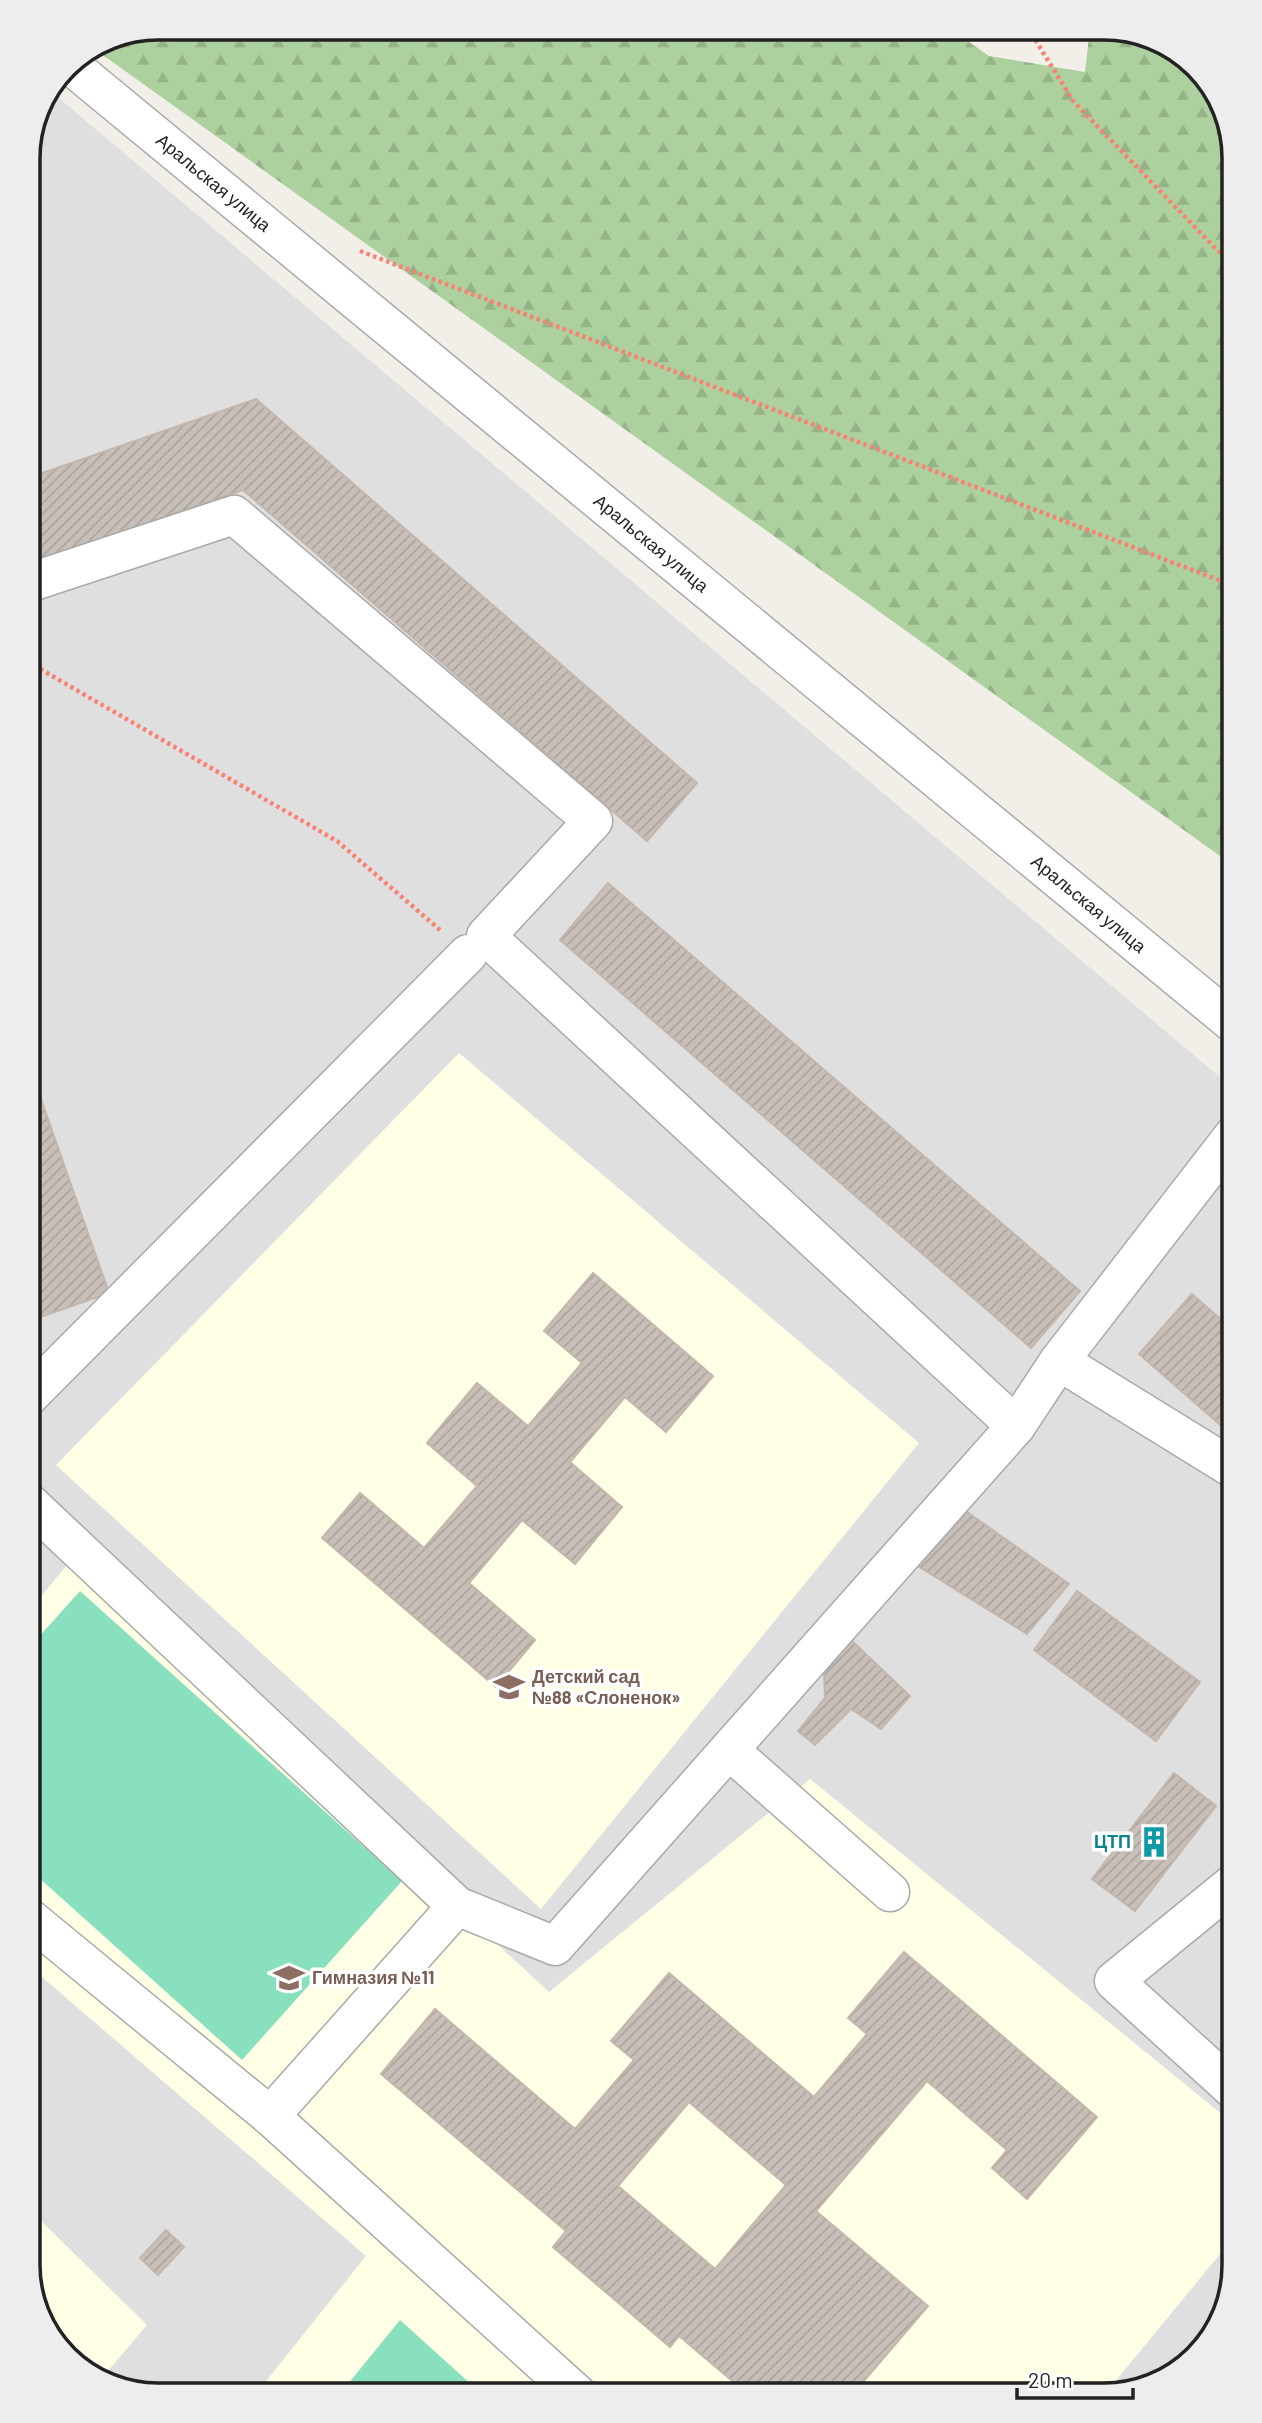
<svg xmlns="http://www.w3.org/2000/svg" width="1262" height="2423" font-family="Barlow,sans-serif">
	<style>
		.residential { fill: #e0dfdf }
		.education { fill: #ffffe5 }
		.forest { fill: url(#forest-firs) }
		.pitch { fill: #88e0be }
		.building { fill: url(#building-hatch); stroke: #c4b6ab; stroke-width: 2; fill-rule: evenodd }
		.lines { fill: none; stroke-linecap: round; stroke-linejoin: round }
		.minor-casing { stroke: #a9a9a9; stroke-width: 41 }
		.path { stroke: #fa8072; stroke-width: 4.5; stroke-dasharray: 3.5 3.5; stroke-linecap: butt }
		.minor { stroke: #fff; stroke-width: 38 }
		.labels { text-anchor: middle; stroke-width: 7; stroke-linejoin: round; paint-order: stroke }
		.street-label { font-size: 18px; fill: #222; stroke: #fff }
		.education-label { font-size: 18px; font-weight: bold; fill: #785e54; stroke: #fff; text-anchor: start }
		.culture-label { font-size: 18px; font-weight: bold; fill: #0d838f; stroke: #fff; text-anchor: end }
		.rim { fill: none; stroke: #222; stroke-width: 3.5 }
	</style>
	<defs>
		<pattern id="forest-firs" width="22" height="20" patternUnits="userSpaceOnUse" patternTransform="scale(1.75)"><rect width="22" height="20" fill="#add19e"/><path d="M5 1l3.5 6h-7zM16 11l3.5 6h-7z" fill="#95b388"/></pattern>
		<pattern id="building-hatch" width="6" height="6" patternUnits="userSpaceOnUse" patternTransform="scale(1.75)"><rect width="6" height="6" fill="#c7bfb8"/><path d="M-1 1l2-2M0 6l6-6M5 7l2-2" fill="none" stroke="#aba49e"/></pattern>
	</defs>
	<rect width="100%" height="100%" fill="#f2efe9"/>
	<path class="residential" d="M54,94L1234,1089V2265L1212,2337L1154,2385L1104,2395H150L86,2373L38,2315L28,2265V150Z"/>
	<path class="education" d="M459,1053L919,1443L541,1909L56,1465Z
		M76,1554L549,1992L810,1779L1234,2124V2237L1104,2395H255L366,2256L28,1965V1612Z
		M28,2208L147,2325L102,2378L86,2373L38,2315L28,2265Z"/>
	<path class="forest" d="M158,28H949L989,56L1085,72L1090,28H1113L1176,50L1224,108L1234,158V866L93,48L109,38Z"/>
	<path class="pitch" d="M80,1591L402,1881L242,2060L28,1868V1649Z
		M400,2320L483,2395H339Z"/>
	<path class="building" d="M256,399L697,783L647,841L243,490L28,564V478Z
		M608,883L1080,1291L1031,1348L560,940Z
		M28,1062L109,1293L35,1319L28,1298Z
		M593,1273L713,1376L666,1432L625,1397L570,1462L622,1507L575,1564L522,1520L469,1583L535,1640L496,1687L322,1538L360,1493L424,1548L477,1486L427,1443L477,1383L528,1426L582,1363L544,1331Z
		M1192,1294L1234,1331V1437L1139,1354Z
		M967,1512L1069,1584L1027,1634L918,1566Z
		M1077,1591L1200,1682L1156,1741L1034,1650Z
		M850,1639L910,1696L881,1729L851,1709L815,1745L798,1731L825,1698L824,1671Z
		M1174,1773L1216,1806L1135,1911L1092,1879Z
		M904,1952L1097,2117L1027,2199L992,2168L1007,2150L927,2081L816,2211L928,2306L852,2395H749L679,2336L670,2347L553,2247L566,2231L381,2074L435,2009L575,2129L634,2060L611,2041L669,1973L814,2097L867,2034L848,2018ZM689,2102L786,2185L715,2269L618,2186Z
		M1234,1978V1998L1224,1989Z
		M166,2230L184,2247L158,2275L140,2258Z"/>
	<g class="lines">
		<defs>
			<g id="minor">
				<path id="s1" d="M69,64L1234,1024"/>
				<path d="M28,583L234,515L593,821L486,936L1016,1426"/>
				<path d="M1059,1361L1234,1469"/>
				<path d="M28,1397L468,954"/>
				<path d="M28,1502L457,1906L555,1946L1016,1426L1059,1361L1234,1135"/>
				<path d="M729,1750L890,1892"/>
				<path d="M28,1917L270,2116L578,2395"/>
				<path d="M1234,2090L1114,1981L1234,1883"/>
				<path d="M270,2116L457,1906"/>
			</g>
		</defs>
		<use href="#minor" class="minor-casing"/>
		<path class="path" d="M1028,28L1073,101L1218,251L1234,257
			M360,251L1234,586
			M28,662L337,841L440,930"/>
		<use href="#minor" class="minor"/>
	</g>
	<defs>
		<symbol id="school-bare" viewBox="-9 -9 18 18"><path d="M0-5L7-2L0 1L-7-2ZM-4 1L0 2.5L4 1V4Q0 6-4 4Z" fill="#8d6e63" stroke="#fff" stroke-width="2.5" paint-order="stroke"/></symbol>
		<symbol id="building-bare" viewBox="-9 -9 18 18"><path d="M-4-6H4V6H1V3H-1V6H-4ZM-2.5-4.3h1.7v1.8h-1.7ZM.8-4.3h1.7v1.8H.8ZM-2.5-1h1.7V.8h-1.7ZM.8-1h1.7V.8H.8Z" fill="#0f9aa8" stroke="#fff" stroke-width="2.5" paint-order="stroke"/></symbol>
	</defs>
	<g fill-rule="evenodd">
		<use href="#school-bare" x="487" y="1665" width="44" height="44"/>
		<use href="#building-bare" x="1132" y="1820" width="44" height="44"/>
		<use href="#school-bare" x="267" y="1956" width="44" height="44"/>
	</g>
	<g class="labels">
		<g class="street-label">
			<text dy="6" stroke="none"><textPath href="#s1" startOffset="187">Аральская улица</textPath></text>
			<text dy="6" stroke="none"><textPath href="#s1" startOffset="754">Аральская улица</textPath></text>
			<text dy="6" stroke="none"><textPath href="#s1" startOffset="1321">Аральская улица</textPath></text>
		</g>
		<g class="education-label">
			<text x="532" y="1683">Детский сад<tspan x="532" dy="21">№88 «Слоненок»</tspan></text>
			<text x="312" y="1984">Гимназия №11</text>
		</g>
		<g class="culture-label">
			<text x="1131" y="1848">ЦТП</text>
		</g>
	</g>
	<path d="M0 0H1262V2423H0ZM158 40H1104A118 118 0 0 1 1222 158V2265A118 118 0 0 1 1104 2383H158A118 118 0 0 1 40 2265V158A118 118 0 0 1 158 40Z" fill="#ededed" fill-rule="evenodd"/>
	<path class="rim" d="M158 40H1104A118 118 0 0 1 1222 158V2265A118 118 0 0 1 1104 2383H158A118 118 0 0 1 40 2265V158A118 118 0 0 1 158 40Z"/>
	<path d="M1017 2388v10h116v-10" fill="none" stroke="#222222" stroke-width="3.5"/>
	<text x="1028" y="2388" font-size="21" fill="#222222" stroke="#ffffff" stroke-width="5" paint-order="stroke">20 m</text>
</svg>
